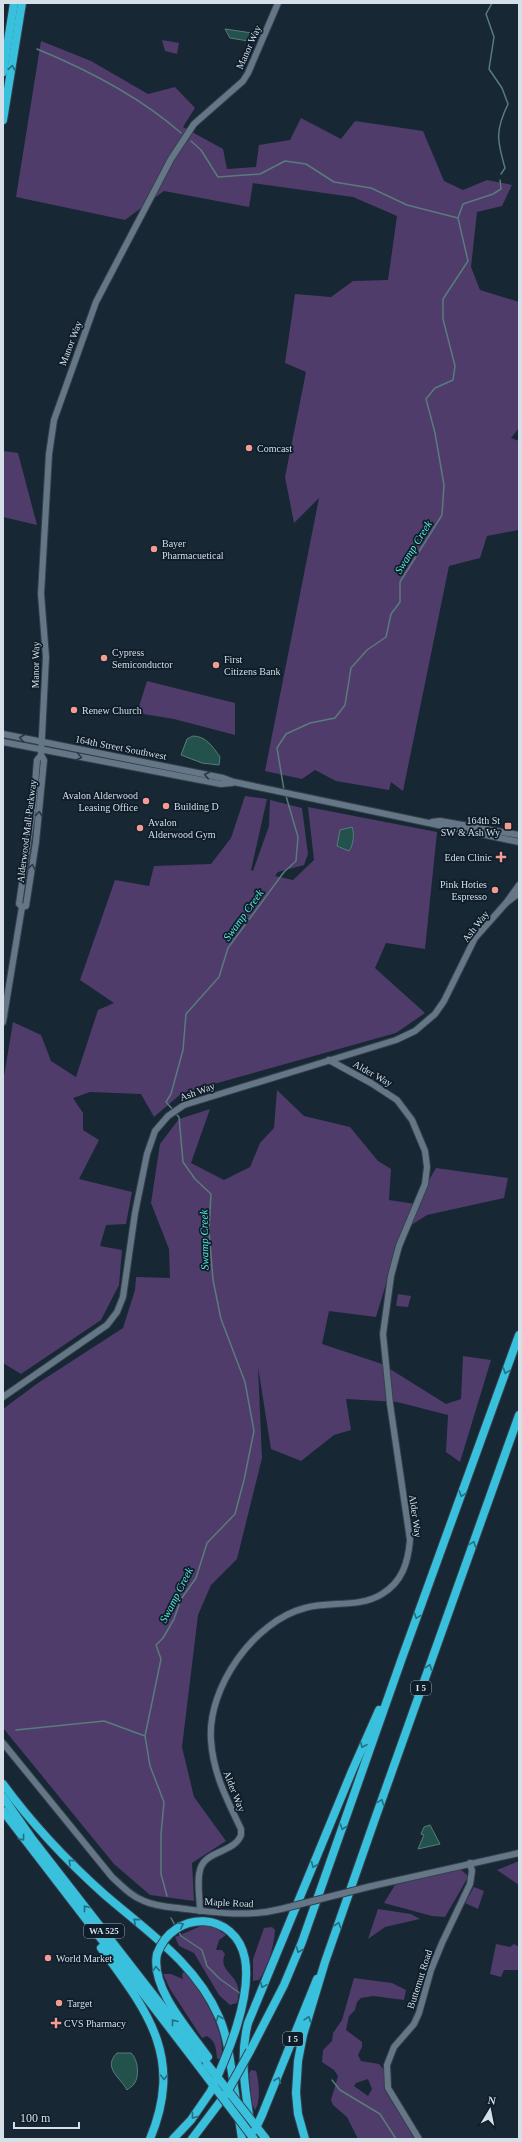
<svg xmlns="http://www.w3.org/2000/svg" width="522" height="2142" font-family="Georgia,serif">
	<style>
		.green { fill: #4f3c6b; fill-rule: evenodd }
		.water { fill: #23524d; stroke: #587c7b }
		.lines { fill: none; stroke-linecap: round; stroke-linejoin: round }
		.stream { stroke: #587c7b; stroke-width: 1.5 }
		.secondary-casing { stroke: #35414c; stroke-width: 8 }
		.highway-casing { stroke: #35414c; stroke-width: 10 }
		.secondary { stroke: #657786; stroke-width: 6 }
		.highway { stroke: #39c0dd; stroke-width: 8 }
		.secondary-bridge-casing { stroke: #35414c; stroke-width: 8; stroke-linecap: butt }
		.highway-bridge-casing { stroke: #35414c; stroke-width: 10; stroke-linecap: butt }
		.secondary-bridge { stroke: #657786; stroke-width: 6 }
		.highway-bridge { stroke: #39c0dd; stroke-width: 8 }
		.oneway { stroke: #246e83 }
		.oneway2 { stroke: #283845 }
		.poi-dot { fill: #f59c92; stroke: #0e1d29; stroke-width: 1.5 }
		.labels { text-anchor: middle; stroke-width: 3.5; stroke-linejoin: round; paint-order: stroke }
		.shield { fill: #0e1d29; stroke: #99a5ae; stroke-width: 1 }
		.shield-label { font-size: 9px; font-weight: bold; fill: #d5dfe7 }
		.street-label { font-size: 10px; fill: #d5dfe7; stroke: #0e1d29 }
		.poi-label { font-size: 10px; fill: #d5dfe7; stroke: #0e1d29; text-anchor: start }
		.water-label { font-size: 11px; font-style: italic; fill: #56ecde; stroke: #0e1d29 }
	</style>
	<rect width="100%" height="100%" fill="#172734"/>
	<g class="green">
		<polygon points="162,40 179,43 177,54 165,51"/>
		<polygon points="41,41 91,61 148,94 175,87 195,108 183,127 223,149 227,169 256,167 259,145 290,140 301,118 341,139 355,121 423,131 444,181 463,190 487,180 512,185 502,206 477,212 471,267 480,290 519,302 519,428 511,438 519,441 519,525 518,530 487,536 480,558 449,566 403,791 391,782 389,790 336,781 315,770 302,779 265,771 319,498 294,523 285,477 306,372 285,363 295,294 331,297 353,281 388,280 397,216 353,197 253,183 249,207 164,191 125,220 16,197"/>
		<polygon points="3,451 18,453 37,525 3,517"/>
		<polygon points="147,681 235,703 235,735 174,719 137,713"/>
		<polygon points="245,796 267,799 251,870 253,871 269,826 270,800 302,808 308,854 304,865 278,872 275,876 293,880 314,860 308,807 437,832 425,949 386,943 375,968 425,1013 396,1033 182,1093 154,1117 141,1094 90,1092 73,1098 83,1113 83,1130 99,1140 79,1179 132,1192 126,1224 106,1225 100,1246 122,1250 119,1285 101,1320 21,1374 3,1363 3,1082 13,1022 41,1035 51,1061 76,1077 98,1010 114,1003 80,980 115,880 149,886 154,866 211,864 231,838"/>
		<polygon points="277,1090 304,1116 350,1127 378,1161 391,1169 389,1200 415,1204 436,1168 508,1178 504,1198 427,1215 402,1231 376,1317 329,1311 322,1344 382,1364 446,1404 461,1399 463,1356 491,1360 460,1462 446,1452 448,1415 397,1402 346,1399 351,1430 334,1435 301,1461 271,1449 258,1367 262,1458 237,1559 211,1585 198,1615 182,1747 194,1797 226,1841 192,1863 194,1901 150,1895 114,1864 3,1728 3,1409 38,1383 123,1328 135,1290 136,1277 170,1278 169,1249 151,1203 160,1144 179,1119 210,1109 191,1163 224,1180 250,1167 260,1143 274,1128"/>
		<polygon points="398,1294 411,1296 408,1307 396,1306"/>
		<polygon points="519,1861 519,1885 497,1870"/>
		<polygon points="459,1868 467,1875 467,1879 445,1917 432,1916 384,1903 395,1885"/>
		<polygon points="474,1887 484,1891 478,1909 465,1903"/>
		<polygon points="378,1909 411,1914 420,1919 385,1927 368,1939"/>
		<path d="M201,1926H213L226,1935L219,1940L216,1950H222L225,1954C216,1974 246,1974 237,2003L230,2005L219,1995L194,1953L179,1946L175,1937Z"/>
		<path d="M272,1927L275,1930C274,1947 268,1966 259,1980L253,1981V1959L264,1928Z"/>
		<polygon points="496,1944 510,1947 514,1944 519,1947 519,1970 504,1970 501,1977 490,1974"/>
		<path d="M184,1972C200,1987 230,2038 220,2060L217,2058C216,2048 216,2042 207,2036L202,2038L198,2032L170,1989L163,1974H171L183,1979L182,1974Z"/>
		<path d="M354,1978L392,1983L406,1990L404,2000L373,1996L361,1998L357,2002L355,2010L349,2016L346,2030L362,2042V2047L358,2055L361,2061L379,2064L384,2070V2089L415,2139H358L347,2117L333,2105L331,2100L338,2076L334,2070L322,2062L323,2050L332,2041L333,2033L342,2020ZM368,2079L372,2089L368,2096L354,2086L356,2083Z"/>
		<path d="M251,2070L256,2071C259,2081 261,2101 255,2110L252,2104L249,2074Z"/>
	</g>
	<g class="water">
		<polygon points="225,29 252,33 248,41 230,38"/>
		<path d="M193,736C206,736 213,747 220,757L219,765L202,763L181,755L187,739Z"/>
		<path d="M352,827C355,833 353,846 349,851L337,846L340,830Z"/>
		<polygon points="430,1825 440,1844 418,1849 424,1835 421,1834 424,1827"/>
		<path d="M117,2053H131C138,2059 140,2076 134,2084C133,2086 129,2088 127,2090C121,2078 102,2068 117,2053Z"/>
	</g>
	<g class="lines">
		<g class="stream">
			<path d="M492,3L486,14L494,37L489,69L502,88L508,104C495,131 497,140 505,168L501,174"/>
			<path d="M37,49C88,70 139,96 181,133"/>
			<polyline points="191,141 201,150 218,177 260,174 285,161 306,164 334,182 371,188 407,205 458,218"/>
			<polyline points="284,790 277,748 286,734 310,723 335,718 345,705 351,668 367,650 386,637 391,614 400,602 400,582 442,515 444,485 435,433 426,399 435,388 453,380 455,366 443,319 443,299 468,261 458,218 463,204 493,194 501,189 500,180"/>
			<polyline points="174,1111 166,1102 171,1094 183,1050 186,1014 219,977 228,948 284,872 296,861 298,837 286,796"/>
			<polyline points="16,1730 104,1721 145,1736"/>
			<polyline points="167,1896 161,1874 161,1834 164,1802 150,1766 145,1736 161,1659 156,1645 163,1638 174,1619 181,1599 196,1578 207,1543 235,1514 244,1480 254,1431 245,1382 221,1319 213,1280 209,1231 211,1194 195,1179 183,1162 179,1117 176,1114"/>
			<polyline points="171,1918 176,1927"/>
			<polyline points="179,1932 181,1936 202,1950 207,1966 220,1979 241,1994"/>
			<polyline points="332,2080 340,2090 380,2114 396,2139"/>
		</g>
		<g class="secondary-casing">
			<g id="secondary">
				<polyline points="3,734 223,778 234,782 519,842"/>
				<polyline points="3,742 221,784 232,783"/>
				<polyline points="432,822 440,821 519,835"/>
				<polyline points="506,903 519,885"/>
				<polyline points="22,907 26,906 36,842 44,760 41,755 46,657 41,594 49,454 54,420 96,302 171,159 194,124 243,81 248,73 278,3"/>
				<polyline points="3,1022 22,907 19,904 33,809 37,760 41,755"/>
				<polyline points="3,1397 107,1325 117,1312 123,1297 135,1213 147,1154 155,1131 168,1116 184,1105 396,1040 415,1031 435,1014 444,1001 475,938 506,903 519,893"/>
				<path d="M3,1743L112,1877C122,1886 131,1896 144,1901C157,1907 172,1907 186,1909C218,1913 249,1917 281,1909"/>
				<polyline points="372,1886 519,1853"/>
				<path d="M200,1911C200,1898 196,1879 201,1867C207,1851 235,1852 241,1835V1829C227,1800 213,1773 211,1740C207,1688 254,1621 305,1608C329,1601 360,1608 382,1594C402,1582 408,1563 410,1540L390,1404L383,1334L391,1276L399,1246L425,1184L427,1167L425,1151L412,1120L397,1100L371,1083L329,1060"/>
				<polyline points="419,2139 388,2088 387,2065 394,2047 414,2024 419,2013 431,1970 442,1943 470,1884 472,1871 470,1863"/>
			</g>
		</g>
		<g class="highway-casing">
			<g id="highway">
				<polyline points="3,72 14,3"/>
				<polyline points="3,120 22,3"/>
				<path d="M3,1784C33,1825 67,1861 105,1895C148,1932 196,1964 219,2017C227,2035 229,2054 232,2073C235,2095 239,2117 242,2139"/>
				<polyline points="3,1797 33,1840 207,2064"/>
				<polyline points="3,1811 198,2065"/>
				<path d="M101,1948C148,2012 184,2057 150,2139"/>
				<path d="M157,1954C150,1988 189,2030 208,2057"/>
				<polyline points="250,2051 284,1985 302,1942 402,1658 519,1335"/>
				<polyline points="262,2115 317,1979"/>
				<polyline points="173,2139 191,2120 211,2091"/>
				<polyline points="192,2139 226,2094"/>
				<path d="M253,2139C247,2101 238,2061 248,2023L352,1771L379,1710"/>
				<polyline points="305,2139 298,2114 296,2093 298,2061 303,2035 325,1962 376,1816 519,1415"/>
			</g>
		</g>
		<use href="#secondary" class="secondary"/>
		<use href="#highway" class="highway"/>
		<g class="secondary-bridge-casing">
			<polyline id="secondary-bridge" points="281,1909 372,1886"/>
		</g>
		<g class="highway-bridge-casing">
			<g id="highway-bridge">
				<path d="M157,1954C174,1908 236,1911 245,1959C252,1998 227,2056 211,2091"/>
				<polyline points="207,2064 266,2139"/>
				<polyline points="198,2065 254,2139"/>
				<polyline points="226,2094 250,2051"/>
				<polyline points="255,2130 262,2115"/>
			</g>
		</g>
		<use href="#secondary-bridge" class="secondary-bridge"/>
		<use href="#highway-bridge" class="highway-bridge"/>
	</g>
	<defs><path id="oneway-chevron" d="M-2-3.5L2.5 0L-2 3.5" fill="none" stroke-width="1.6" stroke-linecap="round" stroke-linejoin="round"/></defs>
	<g class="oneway">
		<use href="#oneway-chevron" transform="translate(12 68) rotate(-81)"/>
		<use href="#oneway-chevron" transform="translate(506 1371) rotate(110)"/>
		<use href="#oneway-chevron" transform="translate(462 1494) rotate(110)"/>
		<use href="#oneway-chevron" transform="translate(473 1544) rotate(-70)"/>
		<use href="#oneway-chevron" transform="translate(417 1616) rotate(110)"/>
		<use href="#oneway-chevron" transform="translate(429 1667) rotate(-71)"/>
		<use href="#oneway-chevron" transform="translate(363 1745) rotate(114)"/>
		<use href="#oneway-chevron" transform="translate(381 1802) rotate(-70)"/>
		<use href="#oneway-chevron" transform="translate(343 1827) rotate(109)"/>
		<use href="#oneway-chevron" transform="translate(22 1838) rotate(53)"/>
		<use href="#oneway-chevron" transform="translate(71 1862) rotate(-137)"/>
		<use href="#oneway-chevron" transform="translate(314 1865) rotate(113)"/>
		<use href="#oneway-chevron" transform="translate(86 1908) rotate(-128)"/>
		<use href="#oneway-chevron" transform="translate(136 1921) rotate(-140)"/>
		<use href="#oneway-chevron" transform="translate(181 1925) rotate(-24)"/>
		<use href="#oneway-chevron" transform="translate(338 1925) rotate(-71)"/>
		<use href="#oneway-chevron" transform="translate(299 1950) rotate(113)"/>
		<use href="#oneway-chevron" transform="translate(156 1969) rotate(-94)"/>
		<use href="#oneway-chevron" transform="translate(263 1985) rotate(114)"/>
		<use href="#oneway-chevron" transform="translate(219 2018) rotate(-112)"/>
		<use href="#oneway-chevron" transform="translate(308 2019) rotate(-72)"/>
		<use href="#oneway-chevron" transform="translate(174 2022) rotate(-128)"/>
		<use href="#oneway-chevron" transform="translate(164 2077) rotate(89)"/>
		<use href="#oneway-chevron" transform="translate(278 2080) rotate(-68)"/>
		<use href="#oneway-chevron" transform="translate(194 2116) rotate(128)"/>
	</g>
	<g class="oneway2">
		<use href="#oneway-chevron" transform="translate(22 738) rotate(-170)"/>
		<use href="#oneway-chevron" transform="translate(79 757) rotate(12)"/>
		<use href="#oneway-chevron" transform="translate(207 775) rotate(-168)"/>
		<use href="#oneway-chevron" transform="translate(39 814) rotate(-84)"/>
		<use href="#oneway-chevron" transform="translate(32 867) rotate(-81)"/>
	</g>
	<g class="poi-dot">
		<circle cx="249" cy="448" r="4"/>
		<circle cx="154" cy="549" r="4"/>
		<circle cx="104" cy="658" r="4"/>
		<circle cx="216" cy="665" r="4"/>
		<circle cx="74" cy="710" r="4"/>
		<circle cx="146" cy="801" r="4"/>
		<circle cx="166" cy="806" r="4"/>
		<rect x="504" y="822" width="8" height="8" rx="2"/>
		<circle cx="140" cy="828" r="4"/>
		<path d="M499 851h4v4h4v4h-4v4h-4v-4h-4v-4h4z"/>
		<circle cx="495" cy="890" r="4"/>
		<circle cx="48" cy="1958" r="4"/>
		<circle cx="59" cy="2003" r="4"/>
		<path d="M54 2017h4v4h4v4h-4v4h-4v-4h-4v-4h4z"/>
	</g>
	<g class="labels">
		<g class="shield">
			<rect x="411" y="1681" width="20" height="14" rx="3"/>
			<rect x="84" y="1924" width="40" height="14" rx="3"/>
			<rect x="283" y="2032" width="20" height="14" rx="3"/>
		</g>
		<g class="shield-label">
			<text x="421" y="1691">I 5</text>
			<text x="104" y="1934">WA 525</text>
			<text x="293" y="2042">I 5</text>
		</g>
		<g class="street-label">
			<text transform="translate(248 47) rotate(-66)" y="4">Manor Way</text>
			<text transform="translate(70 343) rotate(-69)" y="4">Manor Way</text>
			<text transform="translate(35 665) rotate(-89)" y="4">Manor Way</text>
			<text transform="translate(121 747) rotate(11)" y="4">164th Street Southwest</text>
			<text transform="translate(26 831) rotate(-83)" y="4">Alderwood Mall Parkway</text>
			<text transform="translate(475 926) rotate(-52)" y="4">Ash Way</text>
			<text transform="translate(373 1073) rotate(29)" y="4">Alder Way</text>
			<text transform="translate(197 1091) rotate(-20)" y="4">Ash Way</text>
			<text transform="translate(416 1516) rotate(82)" y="4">Alder Way</text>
			<text transform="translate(235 1791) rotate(68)" y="4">Alder Way</text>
			<text transform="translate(229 1902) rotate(3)" y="4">Maple Road</text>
			<text transform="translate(419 1979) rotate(-72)" y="4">Butternut Road</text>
		</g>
		<g class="poi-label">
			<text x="257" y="452">Comcast</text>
			<text x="162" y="547">Bayer<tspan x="162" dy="12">Pharmacuetical</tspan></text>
			<text x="112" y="656">Cypress<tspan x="112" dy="12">Semiconductor</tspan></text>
			<text x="224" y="663">First<tspan x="224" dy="12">Citizens Bank</tspan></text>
			<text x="82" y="714">Renew Church</text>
			<text x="138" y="799" text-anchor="end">Avalon Alderwood<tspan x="138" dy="12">Leasing Office</tspan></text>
			<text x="174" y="810">Building D</text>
			<text x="500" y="824" text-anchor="end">164th St<tspan x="500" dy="12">SW &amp; Ash Wy</tspan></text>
			<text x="148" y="826">Avalon<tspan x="148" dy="12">Alderwood Gym</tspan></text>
			<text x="492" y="861" text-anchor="end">Eden Clinic</text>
			<text x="487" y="888" text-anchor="end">Pink Hoties<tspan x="487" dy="12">Espresso</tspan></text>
			<text x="56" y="1962">World Market</text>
			<text x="67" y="2007">Target</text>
			<text x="64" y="2027">CVS Pharmacy</text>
		</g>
		<g class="water-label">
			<text transform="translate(413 547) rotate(-58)" y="4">Swamp Creek</text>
			<text transform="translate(243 915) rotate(-54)" y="4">Swamp Creek</text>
			<text transform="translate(204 1240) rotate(-91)" y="4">Swamp Creek</text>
			<text transform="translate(176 1595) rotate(-63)" y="4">Swamp Creek</text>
		</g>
	</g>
	<rect width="522" height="2142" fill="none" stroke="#d5dfe7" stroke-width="8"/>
	<g transform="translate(490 2110) rotate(10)" stroke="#0e1d29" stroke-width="3" paint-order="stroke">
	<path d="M0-3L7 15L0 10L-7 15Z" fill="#d5dfe7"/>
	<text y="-6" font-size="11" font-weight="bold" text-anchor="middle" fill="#d5dfe7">N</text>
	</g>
	<path d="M14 2122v6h65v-6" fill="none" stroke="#d5dfe7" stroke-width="2"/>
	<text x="20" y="2122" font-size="12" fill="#d5dfe7" stroke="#0e1d29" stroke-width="3" paint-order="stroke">100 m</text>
</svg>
